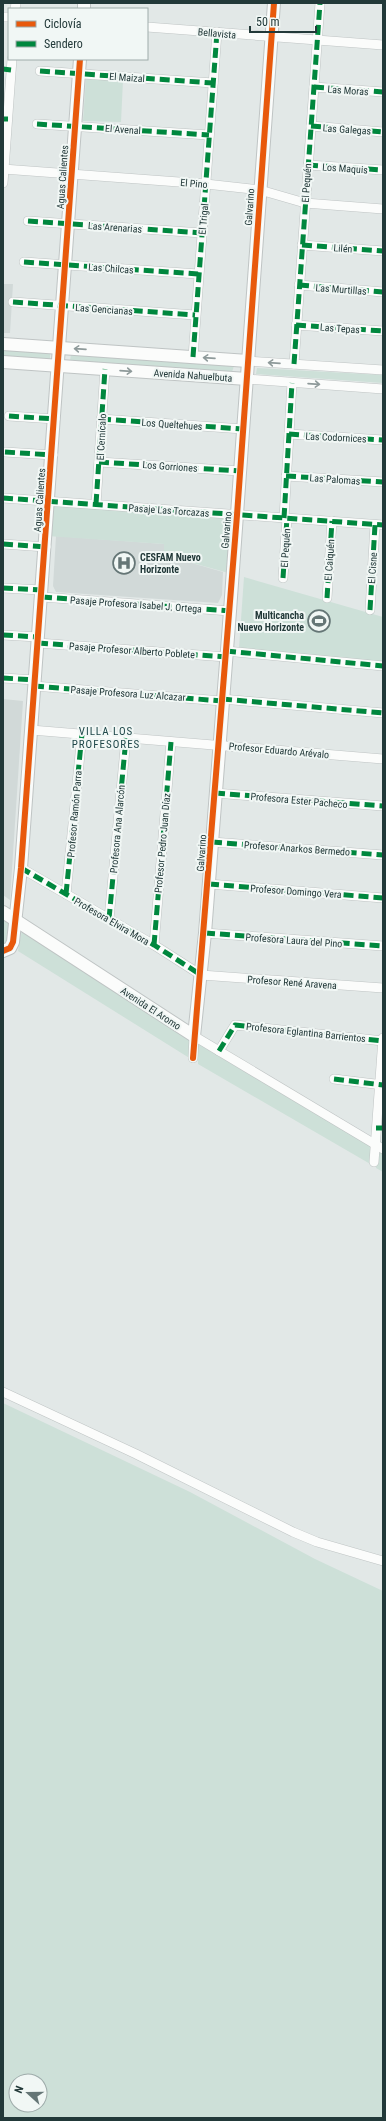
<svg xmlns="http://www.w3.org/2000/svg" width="386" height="2121" font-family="'Roboto Condensed',sans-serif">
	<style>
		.built { fill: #d1d9d8 }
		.green { fill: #cde0d8; fill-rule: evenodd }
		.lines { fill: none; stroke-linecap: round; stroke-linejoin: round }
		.minor-casing { stroke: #bfc4c4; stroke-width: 10 }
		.tertiary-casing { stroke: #bfc4c4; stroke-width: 14 }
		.minor { stroke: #fbfcfb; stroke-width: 9 }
		.tertiary { stroke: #fbfcfb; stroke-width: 12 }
		.quiet { stroke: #00873e; stroke-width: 5; stroke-dasharray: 10 5; stroke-linecap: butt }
		.cycleway-casing { stroke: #f1f7f5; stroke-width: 8 }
		.cycleway { stroke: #e8590c; stroke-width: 6 }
		.oneway { stroke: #8e9a9a }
		.labels { text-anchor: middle; stroke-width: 4; stroke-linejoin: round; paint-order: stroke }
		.street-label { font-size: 10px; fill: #223939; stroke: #f1f7f5 }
		.poi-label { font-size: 10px; font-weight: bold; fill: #223939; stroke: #f1f7f5; text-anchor: start }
		.neighbourhood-label { font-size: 11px; letter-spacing: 1px; fill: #20484a; stroke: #f1f7f5 }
	</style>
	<rect width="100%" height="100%" fill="#e2e8e7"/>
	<g class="built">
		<polygon points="3,284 13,284 10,333 3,333"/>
		<polygon points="56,536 164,544 164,555 223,572 222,595 218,603 56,592 53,586"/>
		<polygon points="3,699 23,701 10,900 3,895"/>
	</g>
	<g class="green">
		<polygon points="86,77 123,80 121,122 83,121"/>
		<polygon points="3,350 50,353 50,360 3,357"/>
		<polygon points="71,354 234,366 232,372 70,361"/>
		<polygon points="257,368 383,375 383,383 256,374"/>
		<polygon points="49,501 237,515 232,574 164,555 164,544 47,536"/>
		<polygon points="244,577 383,617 383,662 239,648"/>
		<polygon points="3,912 15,920 14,939 3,951"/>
		<polygon points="22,930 191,1038 191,1059 18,951"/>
		<polygon points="198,1044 373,1148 372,1165 198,1064"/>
		<polygon points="378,1150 383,1153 383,1172 376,1168"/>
		<path d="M3,1403L190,1492L315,1559L383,1591V2118H3ZM16,2081H40V2105H16Z"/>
	</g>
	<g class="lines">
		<g class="minor-casing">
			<g id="minor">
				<polyline points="15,9 16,3"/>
				<polyline points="3,17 9,17"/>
				<polyline points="147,27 383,45"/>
				<polyline points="40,71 213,83"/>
				<polyline points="314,87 383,92"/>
				<polyline points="37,124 209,135"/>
				<polyline points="311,126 383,132"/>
				<polyline points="308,165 383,170"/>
				<polyline points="3,169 206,184 260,190 305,203 383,209"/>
				<polyline points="3,183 12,59"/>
				<polyline points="28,221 202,233"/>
				<polyline points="302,245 383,251"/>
				<polyline points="24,262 198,274"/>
				<polyline points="299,285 383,292"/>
				<polyline points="13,302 195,315"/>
				<polyline points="296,325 383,331"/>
				<polyline points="193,357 217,32"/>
				<polyline points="248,361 383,370"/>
				<polyline points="294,364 320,3"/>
				<polyline points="247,379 383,389"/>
				<polyline points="9,416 55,419"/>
				<polyline points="101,419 243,429"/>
				<polyline points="289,434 383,440"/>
				<polyline points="5,452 53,455"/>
				<polyline points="99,462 240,471"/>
				<polyline points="286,476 383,482"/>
				<polyline points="3,498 383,525"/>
				<polyline points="96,504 105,369"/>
				<polyline points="284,518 292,383"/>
				<polyline points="3,544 46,547"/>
				<polyline points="283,578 287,518"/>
				<polyline points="3,588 42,590"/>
				<polyline points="42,597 230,611"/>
				<polyline points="327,598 332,521"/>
				<polyline points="370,610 375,525"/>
				<polyline points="3,635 38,637"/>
				<polyline points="38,643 226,657"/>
				<polyline points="226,651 383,666"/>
				<polyline points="3,678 35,680"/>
				<polyline points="34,686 222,701"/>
				<polyline points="222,699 383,713"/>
				<polyline points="31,730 383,759"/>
				<polyline points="215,793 383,806"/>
				<polyline points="212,842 383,855"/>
				<polyline points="21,868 154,945 201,975 383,988"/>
				<polyline points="209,884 383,898"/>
				<polyline points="66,894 82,734"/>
				<polyline points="109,919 126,738"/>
				<polyline points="205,933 383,946"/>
				<polyline points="154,945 171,742"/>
				<polyline points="219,1051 235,1025 383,1041"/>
				<polyline points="193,1058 194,1036 383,1149"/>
				<polyline points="334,1079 383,1085"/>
				<polyline points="374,1162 383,1038"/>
				<polyline points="3,1392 136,1454 293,1532 317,1542 383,1561"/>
			</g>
		</g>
		<g class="tertiary-casing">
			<g id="tertiary">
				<polyline points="84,9 84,3"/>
				<polyline points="3,344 248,361"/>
				<polyline points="3,362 247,379"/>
				<polyline points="3,912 194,1036 205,933 230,611 274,3"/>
				<polyline points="3,951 10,948 13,942 21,868 80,59"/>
			</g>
		</g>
		<use href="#minor" class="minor"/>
		<use href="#tertiary" class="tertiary"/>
		<g class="quiet">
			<polyline points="3,69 11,70"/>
			<polyline points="40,71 213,83"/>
			<polyline points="314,87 383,92"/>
			<polyline points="3,119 8,119"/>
			<polyline points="37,124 209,135"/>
			<polyline points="311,126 383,132"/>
			<polyline points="308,165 383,170"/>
			<polyline points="28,221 202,233"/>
			<polyline points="302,245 383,251"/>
			<polyline points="24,262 198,274"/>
			<polyline points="299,285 383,292"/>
			<polyline points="13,302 195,315"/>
			<polyline points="296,325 383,331"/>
			<polyline points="193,357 217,32"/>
			<polyline points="294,364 320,3"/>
			<polyline points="9,416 55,419"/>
			<polyline points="101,419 243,429"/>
			<polyline points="289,434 383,440"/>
			<polyline points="5,452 53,455"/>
			<polyline points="99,462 240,471"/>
			<polyline points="286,476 383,482"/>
			<polyline points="3,498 383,525"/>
			<polyline points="96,504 105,369"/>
			<polyline points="284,518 292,383"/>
			<polyline points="3,544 46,547"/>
			<polyline points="283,578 287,518"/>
			<polyline points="3,588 42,590"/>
			<polyline points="42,597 230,611"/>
			<polyline points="327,598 332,521"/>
			<polyline points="370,610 375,525"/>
			<polyline points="3,635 38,637"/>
			<polyline points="38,643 226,657"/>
			<polyline points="226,651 383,666"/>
			<polyline points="3,678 35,680"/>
			<polyline points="34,686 222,701"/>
			<polyline points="222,699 383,713"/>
			<polyline points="215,793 383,806"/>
			<polyline points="212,842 383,855"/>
			<polyline points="21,868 154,945 201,975"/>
			<polyline points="209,884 383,898"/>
			<polyline points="66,894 82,734"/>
			<polyline points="109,919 126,738"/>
			<polyline points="205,933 383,946"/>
			<polyline points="154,945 171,742"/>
			<polyline points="219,1051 235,1025 383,1041"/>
			<polyline points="334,1079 383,1085"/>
			<polyline points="376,1128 383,1128"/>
		</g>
		<g class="cycleway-casing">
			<g id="cycleway">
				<polyline points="3,951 10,948 13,942 21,868 80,59"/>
				<polyline points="193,1058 237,515 274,3"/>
			</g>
		</g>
		<use href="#cycleway" class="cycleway"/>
	</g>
	<defs><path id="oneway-shaft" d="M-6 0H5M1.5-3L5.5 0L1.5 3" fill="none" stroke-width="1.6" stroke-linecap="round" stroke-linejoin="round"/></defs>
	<g class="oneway">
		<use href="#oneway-shaft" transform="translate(80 349) rotate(-176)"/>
		<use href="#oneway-shaft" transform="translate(209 358) rotate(-176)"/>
		<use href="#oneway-shaft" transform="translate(274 363) rotate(-176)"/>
		<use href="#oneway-shaft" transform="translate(126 371) rotate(4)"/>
		<use href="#oneway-shaft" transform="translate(314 384) rotate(4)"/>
	</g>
	<defs>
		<g id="hospital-ring" transform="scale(1.15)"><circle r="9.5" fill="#f1f7f5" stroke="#657676" stroke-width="1.5"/><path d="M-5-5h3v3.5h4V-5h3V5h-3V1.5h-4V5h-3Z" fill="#657676"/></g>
		<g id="stadium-ring" transform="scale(1.15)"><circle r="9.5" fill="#f1f7f5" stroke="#657676" stroke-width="1.5"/><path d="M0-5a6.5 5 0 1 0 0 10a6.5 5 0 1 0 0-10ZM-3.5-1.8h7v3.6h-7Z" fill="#657676"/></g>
	</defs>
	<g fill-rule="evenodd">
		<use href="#hospital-ring" x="124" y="563"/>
		<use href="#stadium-ring" x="319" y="621"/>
	</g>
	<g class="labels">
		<g class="street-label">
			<text transform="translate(217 33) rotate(5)" y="4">Bellavista</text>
			<text transform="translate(127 77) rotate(4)" y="4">El Maizal</text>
			<text transform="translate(348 90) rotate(4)" y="4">Las Moras</text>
			<text transform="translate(123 129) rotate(4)" y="4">El Avenal</text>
			<text transform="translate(347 129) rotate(4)" y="4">Las Galegas</text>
			<text transform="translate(345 168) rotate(4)" y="4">Los Maquis</text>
			<text transform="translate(62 177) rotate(-86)" y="4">Aguas Calientes</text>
			<text transform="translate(194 183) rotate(5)" y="4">El Pino</text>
			<text transform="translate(306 183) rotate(-86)" y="4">El Pequén</text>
			<text transform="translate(249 207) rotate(-86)" y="4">Galvarino</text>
			<text transform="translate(203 219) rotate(-85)" y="4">El Trigal</text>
			<text transform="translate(115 227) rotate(4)" y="4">Las Arenarias</text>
			<text transform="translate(343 248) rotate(4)" y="4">Lilén</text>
			<text transform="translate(111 268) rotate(4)" y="4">Las Chilcas</text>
			<text transform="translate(341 289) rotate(4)" y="4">Las Murtillas</text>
			<text transform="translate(104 309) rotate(4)" y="4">Las Gencianas</text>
			<text transform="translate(340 328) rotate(4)" y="4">Las Tepas</text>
			<text transform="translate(193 375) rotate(4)" y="4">Avenida Nahuelbuta</text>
			<text transform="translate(172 424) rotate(4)" y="4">Los Queltehues</text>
			<text transform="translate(101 437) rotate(-87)" y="4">El Cernícalo</text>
			<text transform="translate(336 437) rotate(3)" y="4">Las Codornices</text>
			<text transform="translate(170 466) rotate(4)" y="4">Los Gorriones</text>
			<text transform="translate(335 479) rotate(4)" y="4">Las Palomas</text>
			<text transform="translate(39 500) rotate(-86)" y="4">Aguas Calientes</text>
			<text transform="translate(169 510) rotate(4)" y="4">Pasaje Las Torcazas</text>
			<text transform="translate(226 530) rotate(-85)" y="4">Galvarino</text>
			<text transform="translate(285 548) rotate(-86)" y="4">El Pequén</text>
			<text transform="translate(329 560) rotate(-86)" y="4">El Caiquén</text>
			<text transform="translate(372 568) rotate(-86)" y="4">El Cisne</text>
			<text transform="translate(136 604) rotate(4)" y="4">Pasaje Profesora Isabel J. Ortega</text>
			<text transform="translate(132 650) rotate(4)" y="4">Pasaje Profesor Alberto Poblete</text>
			<text transform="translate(128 693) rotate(4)" y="4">Pasaje Profesora Luz Alcazar</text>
			<text transform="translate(279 750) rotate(5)" y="4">Profesor Eduardo Arévalo</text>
			<text transform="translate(299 800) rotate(5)" y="4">Profesora Ester Pacheco</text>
			<text transform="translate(74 814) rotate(-85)" y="4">Profesor Ramón Parra</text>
			<text transform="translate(117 829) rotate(-85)" y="4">Profesora Ana Alarcón</text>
			<text transform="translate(162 843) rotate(-85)" y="4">Profesor Pedro Juan Díaz</text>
			<text transform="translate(297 848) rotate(4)" y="4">Profesor Anarkos Bermedo</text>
			<text transform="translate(201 853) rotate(-86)" y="4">Galvarino</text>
			<text transform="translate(296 891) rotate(4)" y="4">Profesor Domingo Vera</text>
			<text transform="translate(112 921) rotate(30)" y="4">Profesora Elvira Mora</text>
			<text transform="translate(294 940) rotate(4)" y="4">Profesora Laura del Pino</text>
			<text transform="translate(292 982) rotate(4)" y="4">Profesor René Aravena</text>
			<text transform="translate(151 1008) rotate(33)" y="4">Avenida El Aromo</text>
			<text transform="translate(306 1032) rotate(6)" y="4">Profesora Eglantina Barrientos</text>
		</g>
		<g class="poi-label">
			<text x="140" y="561">CESFAM Nuevo<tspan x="140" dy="12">Horizonte</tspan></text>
			<text x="304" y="619" text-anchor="end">Multicancha<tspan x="304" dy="12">Nuevo Horizonte</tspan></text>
		</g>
		<g class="neighbourhood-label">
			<text x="106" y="735">VILLA LOS<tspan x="106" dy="13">PROFESORES</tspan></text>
		</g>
	</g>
	<rect width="386" height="2121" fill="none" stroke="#223939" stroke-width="8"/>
	<rect x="8" y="8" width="140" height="52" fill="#f1f7f5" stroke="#9eabaa"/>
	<rect x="16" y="21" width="20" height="6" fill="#e8590c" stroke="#9eabaa"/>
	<text x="44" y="28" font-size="12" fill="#223939">Ciclovía</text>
	<rect x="16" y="41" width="20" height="6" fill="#00873e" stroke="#9eabaa"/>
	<text x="44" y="48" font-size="12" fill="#223939">Sendero</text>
	<g transform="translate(28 2093) rotate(291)"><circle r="19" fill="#f1f7f5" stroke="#9eabaa"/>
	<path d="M0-3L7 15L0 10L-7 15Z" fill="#657676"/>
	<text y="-6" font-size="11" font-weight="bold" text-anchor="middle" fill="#223939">N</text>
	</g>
	<path d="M250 26v6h66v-6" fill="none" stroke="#223939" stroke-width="2"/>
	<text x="256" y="26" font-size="12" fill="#223939" stroke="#f1f7f5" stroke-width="3" paint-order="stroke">50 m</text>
</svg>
